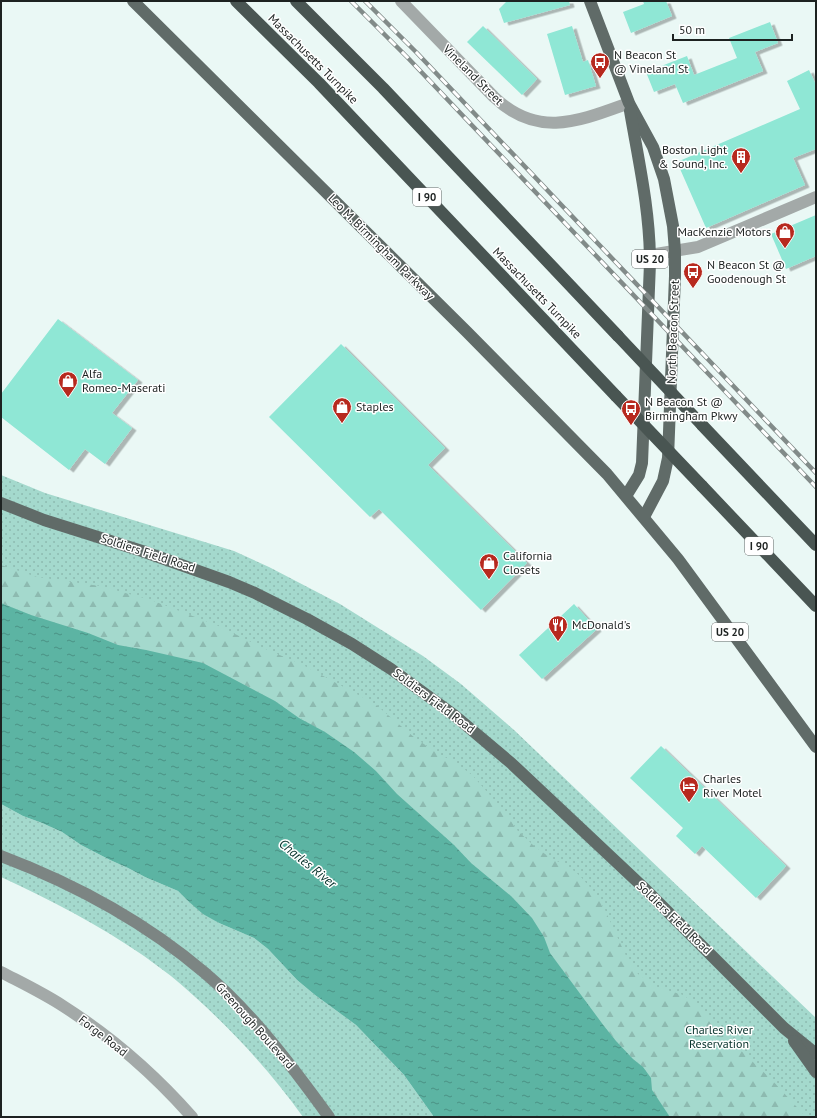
<svg xmlns="http://www.w3.org/2000/svg" width="817" height="1118" font-family="'PT Sans',sans-serif">
	<style>
		.green { fill: url(#green-dots) }
		.forest { fill: url(#forest-firs) }
		.water { fill: url(#water-ripples) }
		.building { fill: #8fe7d5; filter: url(#shadow) }
		.lines { fill: none; stroke-linecap: round; stroke-linejoin: round }
		.street { stroke: #a3a9a8; stroke-width: 12 }
		.secondary { stroke: #7c8583; stroke-width: 12 }
		.primary { stroke: #606b68; stroke-width: 12 }
		.highway { stroke: #495552; stroke-width: 12 }
		.rail-casing { stroke: #828b89; stroke-width: 4.5 }
		.rail { stroke: #fff; stroke-width: 3; stroke-dasharray: 9; stroke-linecap: butt }
		.highway-bridge { stroke: #495552; stroke-width: 12 }
		.labels { text-anchor: middle; stroke-width: 3; stroke-linejoin: round; paint-order: stroke }
		.shield { fill: #fff; stroke: #616464; stroke-width: 1 }
		.shield-label { font-size: 11px; font-weight: bold; fill: #1d2221 }
		.poi-label { font-size: 12px; fill: #1d2221; stroke: #fff; text-anchor: start }
		.street-label { font-size: 12px; fill: #1d2221; stroke: #fff }
		.park-label { font-size: 12px; fill: #05312a; stroke: #fff }
		.water-label { font-size: 13px; font-style: italic; fill: #06322b; stroke: #fff }
	</style>
	<defs>
		<pattern id="green-dots" width="8" height="8" patternUnits="userSpaceOnUse"><rect width="8" height="8" fill="#a4d9cd"/><path d="M2 2h.1M6 6h.1" fill="none" stroke="#8dbab0" stroke-width="1.8" stroke-linecap="round"/></pattern>
		<pattern id="forest-firs" width="22" height="20" patternUnits="userSpaceOnUse"><rect width="22" height="20" fill="#a4d9cd"/><path d="M5 1l3.5 6h-7zM16 11l3.5 6h-7z" fill="#8dbab0"/></pattern>
		<pattern id="water-ripples" width="26" height="14" patternUnits="userSpaceOnUse"><rect width="26" height="14" fill="#5cb4a3"/><path d="M2 4q2-2 4 0t4 0M15 11q2-2 4 0t4 0" fill="none" stroke="#4b9284"/></pattern>
		<filter id="shadow"><feDropShadow dx="4.5" dy="2.5" stdDeviation="0" flood-color="#0004"/></filter>
	</defs>
	<rect width="100%" height="100%" fill="#eaf8f5"/>
	<g class="green">
		<polygon points="1,475 45,493 234,551 269,567 340,604 423,656 461,684 514,730 816,1018 816,1117 670,1117 651,1090 376,771 1,603"/>
		<path d="M1,804L23,816L42,823L62,832L81,845L110,860L128,868L145,877L178,891L188,901L219,923L254,938L268,949L297,980L315,995L356,1025L404,1075L434,1117H303C266,1065 220,1017 171,976C162,969 153,963 144,956C99,925 51,900 1,877Z"/>
	</g>
	<polygon class="forest" points="1,565 37,577 100,586 151,600 221,627 263,648 301,664 375,704 415,738 437,753 456,763 472,775 505,812 517,830 534,846 552,859 568,866 580,876 596,894 605,910 626,956 638,974 657,987 683,995 697,1005 734,1044 771,1079 806,1117 670,1117 651,1090 651,1078 643,1067 633,1059 616,1041 604,1026 550,953 544,937 532,918 511,896 471,863 454,845 397,794 376,771 354,753 275,701 222,673 146,650 118,645 88,633 31,615 1,603"/>
	<polygon class="water" points="1,603 31,615 88,633 118,645 146,650 203,663 275,701 299,718 325,732 354,752 376,771 397,794 454,845 471,863 511,896 532,918 544,937 550,953 604,1026 616,1041 633,1059 643,1067 651,1078 652,1090 670,1117 434,1117 404,1075 356,1025 315,995 297,980 268,949 254,938 219,923 203,914 188,901 178,891 145,877 128,868 110,860 81,845 62,832 42,823 23,816 1,804"/>
	<g class="building">
		<polygon points="507,1 569,1 570,5 504,23 499,9"/>
		<polygon points="643,1 666,1 672,16 631,33 623,12 644,4"/>
		<polygon points="770,22 778,43 755,52 763,71 683,103 675,84 654,92 646,72 687,56 694,75 737,58 729,38"/>
		<polygon points="483,26 537,79 522,95 467,42"/>
		<polygon points="572,26 583,62 588,60 596,86 565,95 547,34"/>
		<polygon points="809,70 816,85 816,149 793,158 805,185 706,228 677,162 800,109 787,81"/>
		<polygon points="816,215 816,256 786,269 771,234"/>
		<polygon points="58,319 138,380 112,413 132,428 105,464 85,449 69,470 1,417 1,394"/>
		<polygon points="341,344 445,448 428,465 527,563 481,610 379,509 370,517 269,417"/>
		<polygon points="574,604 597,629 542,679 519,655"/>
		<polygon points="661,746 786,866 756,898 702,846 695,854 676,836 683,828 630,778"/>
	</g>
	<g class="lines">
		<g class="street">
			<path d="M401,1L494,97C538,139 579,121 629,103"/>
			<polyline points="650,255 698,247 816,197"/>
			<path d="M1,972C22,983 43,993 63,1006C110,1036 155,1075 192,1117"/>
		</g>
		<path class="secondary" d="M1,856C75,884 144,921 205,973C253,1014 292,1066 329,1117"/>
		<g class="primary">
			<polyline points="133,1 467,332 607,474 678,559 816,747"/>
			<polyline points="590,1 629,103 653,147 664,179 673,226 675,251 675,276 668,458 663,481 644,517"/>
			<path d="M626,496L639,475L642,463L650,263C650,211 639,163 630,111"/>
			<polyline points="1,503 44,520 142,551 229,582 255,593 307,619 352,644 391,669 454,715 511,763 643,887 784,1028 816,1054"/>
			<polyline points="794,1041 816,1072"/>
		</g>
		<g class="highway">
			<polyline points="236,1 319,83 616,396"/>
			<polyline points="296,1 383,88 618,336"/>
			<polyline points="702,425 816,545"/>
			<polyline points="702,486 816,606"/>
		</g>
		<g class="rail-casing">
			<g id="rail">
				<polyline points="351,1 408,58 816,487"/>
				<polyline points="365,1 417,53 816,473"/>
			</g>
		</g>
		<use href="#rail" class="rail"/>
		<g class="highway-bridge">
			<polyline points="618,336 702,425"/>
			<polyline points="616,396 702,486"/>
		</g>
	</g>
	<defs>
		<g id="bus-pin" transform="scale(1)"><path d="M0 17L-7.5 6A9.5 9.5 0 1 1 7.5 6Z" fill="#b7291e" stroke="#fff"/><path d="M-5-6H5V4H4V6H2V4H-2V6H-4V4H-5ZM-3.5-4V0h7V-4ZM-3.5 1.2v1.5H-2V1.2ZM2 1.2v1.5H3.5V1.2Z" fill="#fff"/></g>
		<g id="building-pin" transform="scale(1)"><path d="M0 17L-7.5 6A9.5 9.5 0 1 1 7.5 6Z" fill="#b7291e" stroke="#fff"/><path d="M-4-6H4V6H1V3H-1V6H-4ZM-2.5-4.3h1.7v1.8h-1.7ZM.8-4.3h1.7v1.8H.8ZM-2.5-1h1.7V.8h-1.7ZM.8-1h1.7V.8H.8Z" fill="#fff"/></g>
		<g id="shop-pin" transform="scale(1)"><path d="M0 17L-7.5 6A9.5 9.5 0 1 1 7.5 6Z" fill="#b7291e" stroke="#fff"/><path d="M-5-2.5h2.3a2.7 3.5 0 0 1 5.4 0H5L5.5 6h-11ZM-1.5-2.5h3a1.5 2.3 0 0 0-3 0Z" fill="#fff"/></g>
		<g id="restaurant-pin" transform="scale(1)"><path d="M0 17L-7.5 6A9.5 9.5 0 1 1 7.5 6Z" fill="#b7291e" stroke="#fff"/><path d="M-5-6h1v4h1v-4h1v4h1v-4h1v5L-1.5 .5V6h-2V.5L-5-1ZM5-6V6H3V1.5H1.5Q1.5-4 5-6Z" fill="#fff"/></g>
		<g id="hotel-pin" transform="scale(1)"><path d="M0 17L-7.5 6A9.5 9.5 0 1 1 7.5 6Z" fill="#b7291e" stroke="#fff"/><path d="M-6-4.5h1.5V1H6V5H4.5V3h-9V5H-6ZM-4 0a1.8 1.8 0 1 1 3.6 0ZM.5 0V-2.5h3Q6-2.5 6 0Z" fill="#fff"/></g>
	</defs>
	<g fill-rule="evenodd">
		<use href="#bus-pin" x="600" y="62"/>
		<use href="#building-pin" x="741" y="157"/>
		<use href="#shop-pin" x="785" y="232"/>
		<use href="#bus-pin" x="693" y="272"/>
		<use href="#shop-pin" x="68" y="381"/>
		<use href="#shop-pin" x="342" y="407"/>
		<use href="#bus-pin" x="631" y="409"/>
		<use href="#shop-pin" x="489" y="563"/>
		<use href="#restaurant-pin" x="558" y="625"/>
		<use href="#hotel-pin" x="689" y="786"/>
	</g>
	<g class="labels">
		<g class="shield">
			<rect x="413" y="188" width="28" height="18" rx="3"/>
			<rect x="632" y="250" width="36" height="18" rx="3"/>
			<rect x="745" y="537" width="28" height="18" rx="3"/>
			<rect x="712" y="623" width="36" height="18" rx="3"/>
		</g>
		<g class="shield-label">
			<text x="427" y="201">I 90</text>
			<text x="650" y="263">US 20</text>
			<text x="759" y="550">I 90</text>
			<text x="730" y="636">US 20</text>
		</g>
		<g class="poi-label">
			<text x="614" y="59">N Beacon St<tspan x="614" dy="14">@ Vineland St</tspan></text>
			<text x="727" y="154" text-anchor="end">Boston Light<tspan x="727" dy="14">&amp; Sound, Inc.</tspan></text>
			<text x="771" y="236" text-anchor="end">MacKenzie Motors</text>
			<text x="707" y="269">N Beacon St @<tspan x="707" dy="14">Goodenough St</tspan></text>
			<text x="82" y="378">Alfa<tspan x="82" dy="14">Romeo-Maserati</tspan></text>
			<text x="645" y="406">N Beacon St @<tspan x="645" dy="14">Birmingham Pkwy</tspan></text>
			<text x="356" y="411">Staples</text>
			<text x="503" y="560">California<tspan x="503" dy="14">Closets</tspan></text>
			<text x="572" y="629">McDonald's</text>
			<text x="703" y="783">Charles<tspan x="703" dy="14">River Motel</tspan></text>
		</g>
		<g class="street-label">
			<text transform="translate(313 59) rotate(45)" y="4">Massachusetts Turnpike</text>
			<text transform="translate(473 75) rotate(45)" y="4">Vineland Street</text>
			<text transform="translate(381 247) rotate(45)" y="4">Leo M. Birmingham Parkway</text>
			<text transform="translate(537 293) rotate(46)" y="4">Massachusetts Turnpike</text>
			<text transform="translate(673 332) rotate(-88)" y="4">North Beacon Street</text>
			<text transform="translate(148 553) rotate(18)" y="4">Soldiers Field Road</text>
			<text transform="translate(434 701) rotate(37)" y="4">Soldiers Field Road</text>
			<text transform="translate(674 918) rotate(44)" y="4">Soldiers Field Road</text>
			<text transform="translate(255 1026) rotate(48)" y="4">Greenough Boulevard</text>
			<text transform="translate(103 1036) rotate(38)" y="4">Forge Road</text>
		</g>
		<g class="park-label">
			<text x="719" y="1034">Charles River<tspan x="719" dy="14">Reservation</tspan></text>
		</g>
		<g class="water-label">
			<text transform="translate(308 863) rotate(39)" y="5">Charles River</text>
		</g>
	</g>
	<rect width="817" height="1118" fill="none" stroke="#1d2221" stroke-width="4"/>
	<path d="M673 34v6h119v-6" fill="none" stroke="#1d2221" stroke-width="2"/>
	<text x="679" y="34" font-size="12" fill="#1d2221" stroke="#ffffff" stroke-width="3" paint-order="stroke">50 m</text>
</svg>
